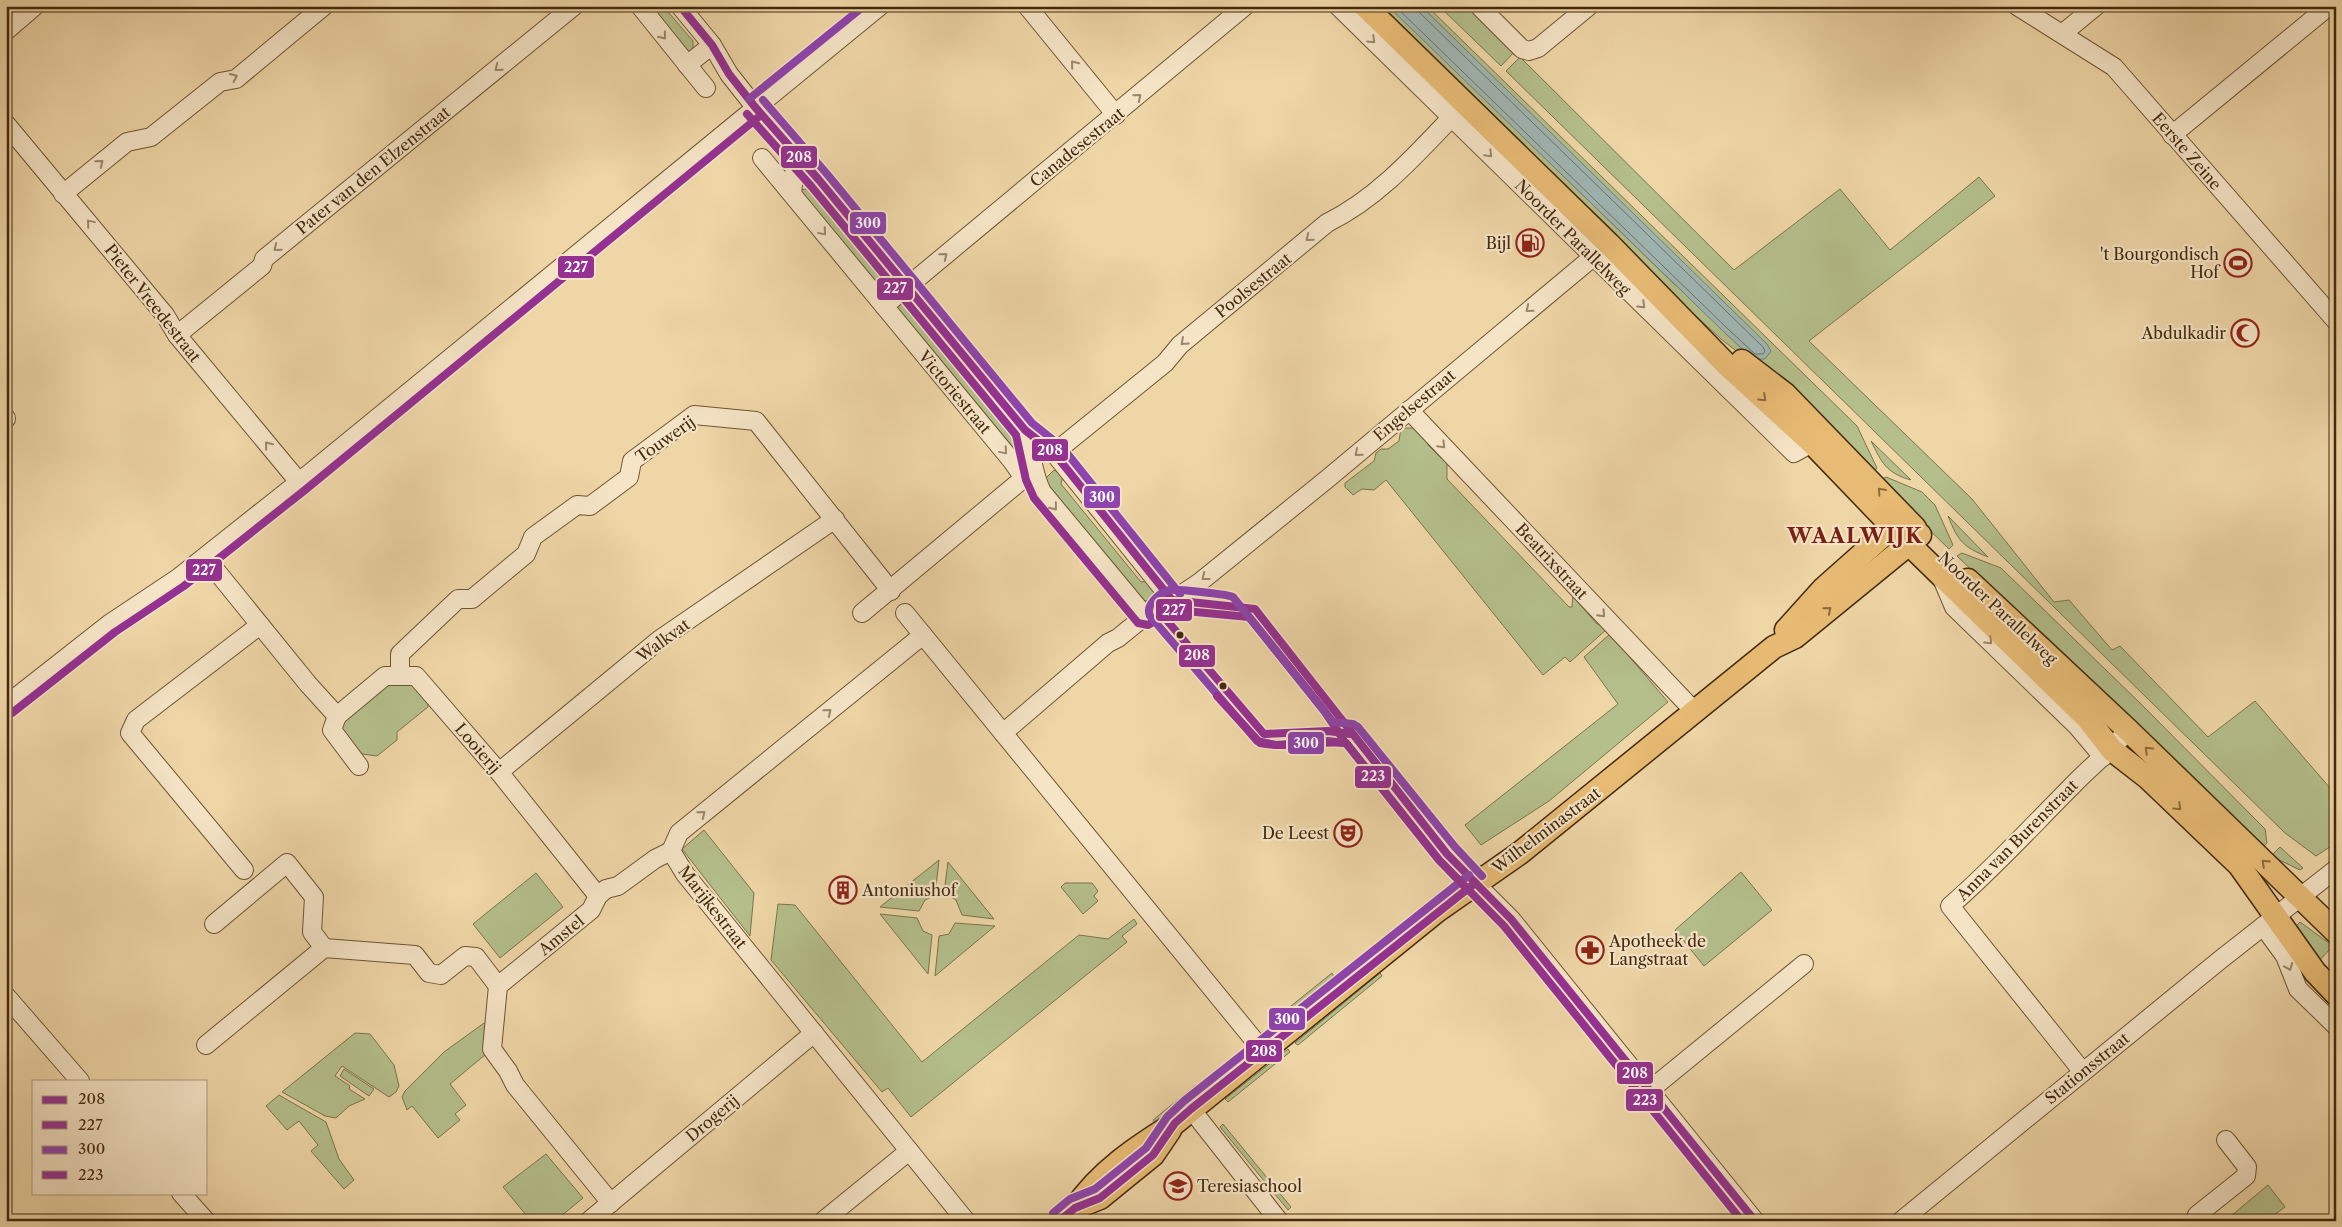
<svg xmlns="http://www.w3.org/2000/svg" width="2342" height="1227" font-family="'Libre Caslon Text',serif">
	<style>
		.green { fill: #b4bf8b; stroke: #7c744c }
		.water { fill: #9fb6b4; stroke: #7a7e72 }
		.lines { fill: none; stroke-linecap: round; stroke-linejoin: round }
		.shore { stroke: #717061; stroke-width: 1 }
		.minor-casing { stroke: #6e5434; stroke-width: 20 }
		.major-casing { stroke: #43290e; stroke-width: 25 }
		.minor { stroke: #f5e4c6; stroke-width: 18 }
		.major { stroke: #e8bb74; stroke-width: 22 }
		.bus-1-casing { stroke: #f5e4c6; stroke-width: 11 }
		.bus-2-casing { stroke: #f5e4c6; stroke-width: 11 }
		.bus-3-casing { stroke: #f5e4c6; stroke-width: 11 }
		.bus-4-casing { stroke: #f5e4c6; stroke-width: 11 }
		.bus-1 { stroke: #953192; stroke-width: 8 }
		.bus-2 { stroke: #953192; stroke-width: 8 }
		.bus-3 { stroke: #8e44ad; stroke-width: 8 }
		.bus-4 { stroke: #953192; stroke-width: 8 }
		.oneway { stroke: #9c866a }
		.oneway2 { stroke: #8d6b3c }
		.bus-dot { fill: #43290e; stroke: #f5e4c6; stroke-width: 2 }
		.labels { text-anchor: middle; stroke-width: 4.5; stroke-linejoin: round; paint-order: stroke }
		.street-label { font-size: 16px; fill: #43290e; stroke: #f5e4c6 }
		.poi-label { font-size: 16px; fill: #43290e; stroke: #f5e4c6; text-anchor: end }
		.district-label { font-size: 21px; font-weight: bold; letter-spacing: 1px; fill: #7a1f14; stroke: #f5e4c6 }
		.line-badge { stroke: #f5e4c6; stroke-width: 2 }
		.badge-label { font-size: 14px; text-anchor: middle; font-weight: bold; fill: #fff }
	</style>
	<rect width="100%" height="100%" fill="#efd6a7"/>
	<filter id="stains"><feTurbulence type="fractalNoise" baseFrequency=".004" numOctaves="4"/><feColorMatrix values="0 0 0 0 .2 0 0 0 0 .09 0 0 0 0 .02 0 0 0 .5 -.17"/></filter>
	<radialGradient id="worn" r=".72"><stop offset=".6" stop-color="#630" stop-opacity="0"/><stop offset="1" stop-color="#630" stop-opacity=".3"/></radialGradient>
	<g class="green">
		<polygon points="646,6 663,6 693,41 693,49 688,52"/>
		<polygon points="1378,6 1388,6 1418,34 1676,286 1601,184 1421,6 1427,6 1857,426 1877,468 1872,474 1788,392 1721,339 1695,315"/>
		<polygon points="1439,6 1467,6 1515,51 1501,66"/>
		<polygon points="1520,57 1734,270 1840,189 1890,250 1979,177 1995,196 1809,341 1972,499 2054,602 2069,600 2112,650 2120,646 2208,737 2255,701 2336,795 2336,843 2316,856 2285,833 1506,71"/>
		<polygon points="810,188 815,189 889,280 890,286 887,290 882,292 799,194 801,190"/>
		<polygon points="902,300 908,303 1022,441 1027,461 1022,463 895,311 897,303"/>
		<polygon points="1401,428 1419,428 1428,437 1428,445 1441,458 1445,458 1447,461 1447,479 1569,607 1572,607 1573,595 1575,595 1576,600 1597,624 1604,624 1608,628 1570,662 1565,657 1543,675 1386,480 1374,490 1362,489 1353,495 1345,487 1345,483 1374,461 1376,453 1381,449 1388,449 1399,441"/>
		<path d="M1871,441L1911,480C1886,473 1882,463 1871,441Z"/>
		<polygon points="1054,470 1063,475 1061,484 1141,582 1150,581 1155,589 1151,600 1142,601 1049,490 1046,478"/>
		<polygon points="1886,477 1922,492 1935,505 1953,545 1949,549 1879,481"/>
		<path d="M1948,516L1988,557C1963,547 1958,541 1948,516Z"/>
		<polygon points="1962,553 2001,568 2142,705 2265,829 2267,843 2263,847 1957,556"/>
		<polygon points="1610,634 1668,702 1549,801 1481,845 1465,825 1618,704 1584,657"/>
		<polygon points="390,682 414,684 428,702 428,707 397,732 397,740 377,756 362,754 340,727 341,722"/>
		<polygon points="704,830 754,893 750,936 682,849"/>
		<polygon points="2280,847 2303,868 2300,870 2271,856"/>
		<polygon points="939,860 935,895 925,900 919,911 880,907"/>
		<polygon points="948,862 994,919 962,915 956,900 944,893"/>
		<polygon points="1741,872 1772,910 1704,966 1675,930"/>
		<polygon points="536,873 563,907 500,958 473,924"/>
		<polygon points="1065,883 1092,883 1098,891 1094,896 1098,901 1083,914 1061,887"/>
		<polygon points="778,904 795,905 922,1062 1079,935 1108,939 1134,919 1137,924 1122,936 1127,942 911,1117 888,1088 882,1092 771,960"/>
		<polygon points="880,914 917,918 923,931 932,935 928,974"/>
		<polygon points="2300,922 2333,946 2316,964 2294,928"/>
		<polygon points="955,923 995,926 935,976 939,936 949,934"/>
		<polygon points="1332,973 1334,977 1289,1013 1286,1010"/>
		<polygon points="1380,973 1382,976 1298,1045 1295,1043"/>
		<polygon points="484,1023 486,1024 483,1049 486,1054 450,1084 466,1105 455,1114 460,1120 438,1138 412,1106 407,1110 402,1097 405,1091 444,1052"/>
		<polygon points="355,1033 370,1034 394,1065 399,1086 396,1092 389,1097 342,1066 335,1076 350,1086 349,1089 365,1099 349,1106 336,1118 325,1116 282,1092"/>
		<polygon points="1288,1049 1290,1052 1228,1102 1225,1099"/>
		<polygon points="344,1069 374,1089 369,1096 340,1076"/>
		<polygon points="1196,1085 1199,1088 1155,1123 1153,1120"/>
		<polygon points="279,1095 326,1122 339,1159 354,1180 344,1189 311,1151 318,1145 299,1121 287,1130 266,1106"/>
		<polygon points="1223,1124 1291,1207 1288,1210 1220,1127"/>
		<polygon points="546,1154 583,1198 555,1221 531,1221 503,1187"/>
		<polygon points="2268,1185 2285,1207 2266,1221 2225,1221"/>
	</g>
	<polygon class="water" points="1388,6 1421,6 1767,344 1771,351 1765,359 1753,359 1726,334"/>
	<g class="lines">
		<polyline class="shore" points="1395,6 1729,330 1755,354 1763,354 1765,351 1763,347 1419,12 1417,6"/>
		<g class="minor-casing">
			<g id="minor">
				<polyline points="640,6 706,88"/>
				<polyline points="680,6 712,45 729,74 755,107 819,180 1025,430 1054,453 1172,600"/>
				<polyline points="1027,6 1116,115"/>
				<polyline points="1338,6 1794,453 1812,443"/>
				<polyline points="1479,6 1522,49 1529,51 1538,48 1589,6"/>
				<polyline points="2017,6 2114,67 2336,321"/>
				<polyline points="6,31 35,6"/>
				<polyline points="2062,34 2096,6"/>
				<polyline points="687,65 712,45"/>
				<polyline points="6,124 165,315 177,335 299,482"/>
				<polyline points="2172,135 2329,6"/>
				<polyline points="762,158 1012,461 1024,478"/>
				<polyline points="63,194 127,142 151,137 220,82 236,79 324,6"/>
				<polyline points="792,194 796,155"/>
				<polyline points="884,306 1245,6"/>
				<polyline points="177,335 262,266 264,259 574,6"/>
				<polyline points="1409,410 1695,712"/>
				<polyline points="6,418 6,419"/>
				<path d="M1025,431C1032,451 1032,473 1042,492L1145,616"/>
				<path d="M1054,453L1165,363L1180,345L1327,223C1376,199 1414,157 1451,118"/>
				<polyline points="205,557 308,684 337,716 385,676 416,676 499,772 598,896"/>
				<polyline points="1943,581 1954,607 2077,726 2103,757"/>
				<polyline points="862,613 1024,478 1034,478"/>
				<polyline points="905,613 1263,1051"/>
				<polyline points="400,674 400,654 458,599 472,599 526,554 533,537 577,505 590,506 629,477 632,461 694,415 756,421 891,591"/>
				<polyline points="6,705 109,624 178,578 299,482 880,6"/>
				<polyline points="337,716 332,730 359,766"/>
				<polyline points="1003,733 1108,643 1118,638 1145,616 1158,610 1200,582 1326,480 1593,257"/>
				<polyline points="499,772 659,640 835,519"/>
				<polyline points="671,851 685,874 966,1221"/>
				<polyline points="671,851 679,833 923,635"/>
				<polyline points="244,870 130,733 136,720 260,625"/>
				<polyline points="1475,883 1511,919 1755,1221"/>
				<polyline points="214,924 287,863 314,897 312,932 324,948"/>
				<polyline points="2263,926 2285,956 2298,989 2336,1026"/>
				<polyline points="6,996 80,1081"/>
				<polyline points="206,1045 324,948 415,955 429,973 441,975 465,956 476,957 498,986"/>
				<path d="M2083,1072L1950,906C1993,869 2031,827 2071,787C2090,767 2111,751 2128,730"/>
				<polyline points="1650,1090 1804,964"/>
				<polyline points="1191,1109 1279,1221"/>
				<polyline points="181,1193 206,1221"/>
				<polyline points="611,1203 515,1085 508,1071 492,1049 498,986 591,910 598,896 606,889 618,886 655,859 671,851"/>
				<polyline points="589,1221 814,1033"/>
				<polyline points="823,1221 909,1151"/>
				<polyline points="1901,1221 2220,960 2336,869"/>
				<polyline points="2195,1221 2197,1215 2246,1176 2247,1167 2226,1140"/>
			</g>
		</g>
		<g class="major-casing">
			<g id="major">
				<polyline points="1365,6 1609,244 1728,366 1812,443 1910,545 2088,719 2112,750 2148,778 2239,865 2315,972 2336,994"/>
				<polyline points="1742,361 1785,394 1915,528"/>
				<polyline points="1968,580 2128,730 2336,932"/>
				<polyline points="1786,630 1824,588 1904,517"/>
				<path d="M1075,1208C1100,1171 1138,1146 1175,1123L1437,911L1520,853L1774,647L1795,637L1920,535"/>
				<polyline points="1059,1221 1075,1208 1100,1198 1127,1176 1153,1155 1170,1130"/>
			</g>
		</g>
		<use href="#minor" class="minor"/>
		<use href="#major" class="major"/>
		<g class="bus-1-casing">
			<g id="bus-1">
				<polyline points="680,6 712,45 729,74 755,107 819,180 1025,430 1054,453 1172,600"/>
				<polyline points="1351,734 1328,731 1264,734 1158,610 1172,600 1255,609 1447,854 1511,919 1755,1221"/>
				<polyline points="1059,1221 1075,1208 1100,1198 1153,1155 1175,1123 1191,1109 1475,883"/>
			</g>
		</g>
		<g class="bus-2-casing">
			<g id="bus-2">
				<polyline points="747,114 811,186 1016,435 1026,480 1034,498 1138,623 1148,625 1174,610 1249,617 1323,709 1343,739"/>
				<polyline points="12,713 115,632 184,586 305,490 761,115"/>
			</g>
		</g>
		<g class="bus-3-casing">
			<g id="bus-3">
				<polyline points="749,99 864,6"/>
				<polyline points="763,100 827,174 1032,423 1062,447 1180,594"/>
				<path d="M1468,890L1439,860L1346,743L1328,741L1276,745L1257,741L1150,616C1145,605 1159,593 1169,590C1176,589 1227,594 1233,597L1333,722L1353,724L1358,727L1455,847L1482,876"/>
				<polyline points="1053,1213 1070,1199 1095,1189 1146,1148 1167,1117 1184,1101 1469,875"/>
			</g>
		</g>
		<g class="bus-4-casing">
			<path id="bus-4" d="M1217,696L1260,743C1288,749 1317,740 1346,743L1439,860L1504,926L1742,1221"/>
		</g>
		<use href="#bus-1" class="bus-1"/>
		<use href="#bus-2" class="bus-2"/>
		<use href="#bus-3" class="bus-3"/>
		<use href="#bus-4" class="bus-4"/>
	</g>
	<defs><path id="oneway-chevron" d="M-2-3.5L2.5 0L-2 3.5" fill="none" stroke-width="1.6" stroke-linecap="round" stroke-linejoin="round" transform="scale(1.25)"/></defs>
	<g class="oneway">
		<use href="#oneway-chevron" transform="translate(663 36) rotate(51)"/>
		<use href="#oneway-chevron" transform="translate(1372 40) rotate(44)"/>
		<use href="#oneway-chevron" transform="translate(1074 64) rotate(-129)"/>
		<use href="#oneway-chevron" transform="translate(498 68) rotate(141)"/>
		<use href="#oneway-chevron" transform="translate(234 77) rotate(-25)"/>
		<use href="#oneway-chevron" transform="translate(1138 97) rotate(-40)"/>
		<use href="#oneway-chevron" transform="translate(1489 154) rotate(45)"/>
		<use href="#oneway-chevron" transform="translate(100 163) rotate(-39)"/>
		<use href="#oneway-chevron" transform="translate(90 223) rotate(-130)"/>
		<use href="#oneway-chevron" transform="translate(823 232) rotate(50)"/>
		<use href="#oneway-chevron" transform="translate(1309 238) rotate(141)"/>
		<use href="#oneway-chevron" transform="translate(277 248) rotate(141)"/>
		<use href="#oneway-chevron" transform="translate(944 256) rotate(-39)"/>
		<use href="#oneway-chevron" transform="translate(1642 305) rotate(44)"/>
		<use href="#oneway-chevron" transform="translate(1529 309) rotate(141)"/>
		<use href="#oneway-chevron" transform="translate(1184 342) rotate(138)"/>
		<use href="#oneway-chevron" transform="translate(268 445) rotate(-129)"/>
		<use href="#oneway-chevron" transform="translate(1442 445) rotate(46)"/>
		<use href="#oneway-chevron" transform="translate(1004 451) rotate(50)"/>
		<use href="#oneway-chevron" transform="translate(1358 453) rotate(140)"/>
		<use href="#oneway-chevron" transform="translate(1054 507) rotate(51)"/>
		<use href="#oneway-chevron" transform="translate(1205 577) rotate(142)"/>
		<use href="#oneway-chevron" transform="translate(1602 614) rotate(47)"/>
		<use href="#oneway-chevron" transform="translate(1989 641) rotate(44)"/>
		<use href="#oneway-chevron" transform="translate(828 712) rotate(-39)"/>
		<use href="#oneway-chevron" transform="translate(702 814) rotate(-39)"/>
		<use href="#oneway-chevron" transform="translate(2289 967) rotate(68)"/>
	</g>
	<g class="oneway2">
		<use href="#oneway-chevron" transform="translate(1763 398) rotate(43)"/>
		<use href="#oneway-chevron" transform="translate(1881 491) rotate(-132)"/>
		<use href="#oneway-chevron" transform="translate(1828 610) rotate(-39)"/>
		<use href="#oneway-chevron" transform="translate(2148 750) rotate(-136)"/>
		<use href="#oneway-chevron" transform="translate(2178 807) rotate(44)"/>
		<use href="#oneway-chevron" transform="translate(2265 863) rotate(-136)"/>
	</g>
	<defs>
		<g id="fuel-ring" transform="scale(1.4375)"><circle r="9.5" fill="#f5e4c6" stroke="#8f2418" stroke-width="1.5"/><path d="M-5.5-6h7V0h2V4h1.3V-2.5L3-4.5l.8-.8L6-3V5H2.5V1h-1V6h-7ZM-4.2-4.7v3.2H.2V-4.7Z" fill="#8f2418"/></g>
		<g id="stadium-ring" transform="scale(1.4375)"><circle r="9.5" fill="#f5e4c6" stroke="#8f2418" stroke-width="1.5"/><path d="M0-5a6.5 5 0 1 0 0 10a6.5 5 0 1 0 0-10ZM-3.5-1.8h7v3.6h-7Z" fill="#8f2418"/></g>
		<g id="mosque-ring" transform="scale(1.4375)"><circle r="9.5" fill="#f5e4c6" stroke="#8f2418" stroke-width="1.5"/><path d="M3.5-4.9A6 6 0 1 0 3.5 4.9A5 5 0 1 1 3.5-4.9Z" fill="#8f2418"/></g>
		<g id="theatre-ring" transform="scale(1.4375)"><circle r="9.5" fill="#f5e4c6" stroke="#8f2418" stroke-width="1.5"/><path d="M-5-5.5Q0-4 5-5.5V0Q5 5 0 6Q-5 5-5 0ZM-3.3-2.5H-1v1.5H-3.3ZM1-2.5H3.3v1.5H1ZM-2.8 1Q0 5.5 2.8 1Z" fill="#8f2418"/></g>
		<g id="building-ring" transform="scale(1.4375)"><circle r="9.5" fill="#f5e4c6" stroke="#8f2418" stroke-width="1.5"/><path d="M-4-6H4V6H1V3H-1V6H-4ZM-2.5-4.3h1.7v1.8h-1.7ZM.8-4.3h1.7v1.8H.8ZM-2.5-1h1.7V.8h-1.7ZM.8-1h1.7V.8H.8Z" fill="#8f2418"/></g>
		<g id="pharmacy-ring" transform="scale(1.4375)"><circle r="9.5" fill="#f5e4c6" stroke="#8f2418" stroke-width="1.5"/><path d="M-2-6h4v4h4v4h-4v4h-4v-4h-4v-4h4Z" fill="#8f2418"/></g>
		<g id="school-ring" transform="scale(1.4375)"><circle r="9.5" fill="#f5e4c6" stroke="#8f2418" stroke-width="1.5"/><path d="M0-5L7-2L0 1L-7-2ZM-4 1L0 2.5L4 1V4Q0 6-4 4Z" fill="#8f2418"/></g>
	</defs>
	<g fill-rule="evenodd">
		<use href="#fuel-ring" x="1530" y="243"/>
		<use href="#stadium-ring" x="2238" y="263"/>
		<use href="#mosque-ring" x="2245" y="333"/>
		<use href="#theatre-ring" x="1348" y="833"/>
		<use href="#building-ring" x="843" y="890"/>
		<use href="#pharmacy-ring" x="1590" y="950"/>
		<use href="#school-ring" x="1178" y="1186"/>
	</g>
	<g class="bus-dot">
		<circle cx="1180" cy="635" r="4.5"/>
		<circle cx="1223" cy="686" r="4.5"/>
	</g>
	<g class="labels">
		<g class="street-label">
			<text transform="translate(1077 147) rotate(-39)" y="6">Canadesestraat</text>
			<text transform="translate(2187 151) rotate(49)" y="6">Eerste Zeine</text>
			<text transform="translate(373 170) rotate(-39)" y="6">Pater van den Elzenstraat</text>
			<text transform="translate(1573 237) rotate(45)" y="6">Noorder Parallelweg</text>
			<text transform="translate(1253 285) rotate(-39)" y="6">Poolsestraat</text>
			<text transform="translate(153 303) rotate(52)" y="6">Pieter Vreedestraat</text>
			<text transform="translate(955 392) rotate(50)" y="6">Victoriestraat</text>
			<text transform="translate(1414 405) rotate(-40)" y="6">Engelsestraat</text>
			<text transform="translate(665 439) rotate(-35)" y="6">Touwerij</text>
			<text transform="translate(1552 561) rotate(47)" y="6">Beatrixstraat</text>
			<text transform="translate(1998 608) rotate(43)" y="6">Noorder Parallelweg</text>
			<text transform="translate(663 640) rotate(-36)" y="6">Walkvat</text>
			<text transform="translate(478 748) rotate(49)" y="6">Looierij</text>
			<text transform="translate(1546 830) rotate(-37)" y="6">Wilhelminastraat</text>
			<text transform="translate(2017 840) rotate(-45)" y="6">Anna van Burenstraat</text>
			<text transform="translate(713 907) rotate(52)" y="6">Marijkestraat</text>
			<text transform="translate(561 935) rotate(-39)" y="6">Amstel</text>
			<text transform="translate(2087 1068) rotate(-39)" y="6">Stationsstraat</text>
			<text transform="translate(712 1118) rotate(-40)" y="6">Drogerij</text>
		</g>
		<g class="poi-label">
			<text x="1511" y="249">Bijl</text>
			<text x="2219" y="260">'t Bourgondisch<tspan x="2219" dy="18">Hof</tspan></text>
			<text x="2226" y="339">Abdulkadir</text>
			<text x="1329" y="839">De Leest</text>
			<text x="862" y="896" text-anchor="start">Antoniushof</text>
			<text x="1609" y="947" text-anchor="start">Apotheek de<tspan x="1609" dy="18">Langstraat</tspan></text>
			<text x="1197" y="1192" text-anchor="start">Teresiaschool</text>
		</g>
		<g class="district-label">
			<text x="1855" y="543">WAALWIJK</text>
		</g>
	</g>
	<g class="line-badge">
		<rect x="780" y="145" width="38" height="24" rx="5" fill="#953192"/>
		<rect x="849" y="211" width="38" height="24" rx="5" fill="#8e44ad"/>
		<rect x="557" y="255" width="38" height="24" rx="5" fill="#953192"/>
		<rect x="876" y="277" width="38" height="24" rx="5" fill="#953192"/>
		<rect x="1031" y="438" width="38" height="24" rx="5" fill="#953192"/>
		<rect x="1083" y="485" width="38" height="24" rx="5" fill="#8e44ad"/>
		<rect x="185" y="558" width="38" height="24" rx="5" fill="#953192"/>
		<rect x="1155" y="598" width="38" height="24" rx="5" fill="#953192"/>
		<rect x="1178" y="644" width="38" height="24" rx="5" fill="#953192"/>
		<rect x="1287" y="731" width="38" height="24" rx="5" fill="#8e44ad"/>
		<rect x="1354" y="765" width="38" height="24" rx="5" fill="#953192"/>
		<rect x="1268" y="1007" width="38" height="24" rx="5" fill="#8e44ad"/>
		<rect x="1245" y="1039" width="38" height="24" rx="5" fill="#953192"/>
		<rect x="1616" y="1061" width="38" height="24" rx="5" fill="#953192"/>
		<rect x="1625" y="1088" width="39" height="24" rx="5" fill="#953192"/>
	</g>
	<g class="badge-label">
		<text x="799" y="162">208</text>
		<text x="868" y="228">300</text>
		<text x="576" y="272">227</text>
		<text x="895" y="293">227</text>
		<text x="1050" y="455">208</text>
		<text x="1102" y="502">300</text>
		<text x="204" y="575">227</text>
		<text x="1174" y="615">227</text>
		<text x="1197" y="660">208</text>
		<text x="1306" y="748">300</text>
		<text x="1373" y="781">223</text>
		<text x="1287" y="1024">300</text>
		<text x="1264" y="1056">208</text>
		<text x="1635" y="1078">208</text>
		<text x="1645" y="1105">223</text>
	</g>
	<rect width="2342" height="1227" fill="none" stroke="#efd6a7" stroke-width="25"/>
	<rect x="8" y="8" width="2327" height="1212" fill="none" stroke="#43290e" stroke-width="2.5"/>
	<rect x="12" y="12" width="2317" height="1202" fill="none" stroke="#43290e"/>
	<rect x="32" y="1080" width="175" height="115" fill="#f5e4c6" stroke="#ae997c"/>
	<rect x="42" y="1096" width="25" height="8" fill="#953192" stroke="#ae997c"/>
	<text x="78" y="1104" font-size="15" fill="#43290e">208</text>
	<rect x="42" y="1121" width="25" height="8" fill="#953192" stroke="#ae997c"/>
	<text x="78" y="1130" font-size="15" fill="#43290e">227</text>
	<rect x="42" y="1146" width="25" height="8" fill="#8e44ad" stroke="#ae997c"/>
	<text x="78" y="1154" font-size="15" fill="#43290e">300</text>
	<rect x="42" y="1171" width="25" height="8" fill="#953192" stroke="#ae997c"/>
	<text x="78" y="1180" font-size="15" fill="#43290e">223</text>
	<rect width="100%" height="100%" filter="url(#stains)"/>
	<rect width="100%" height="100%" fill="url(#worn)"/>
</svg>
